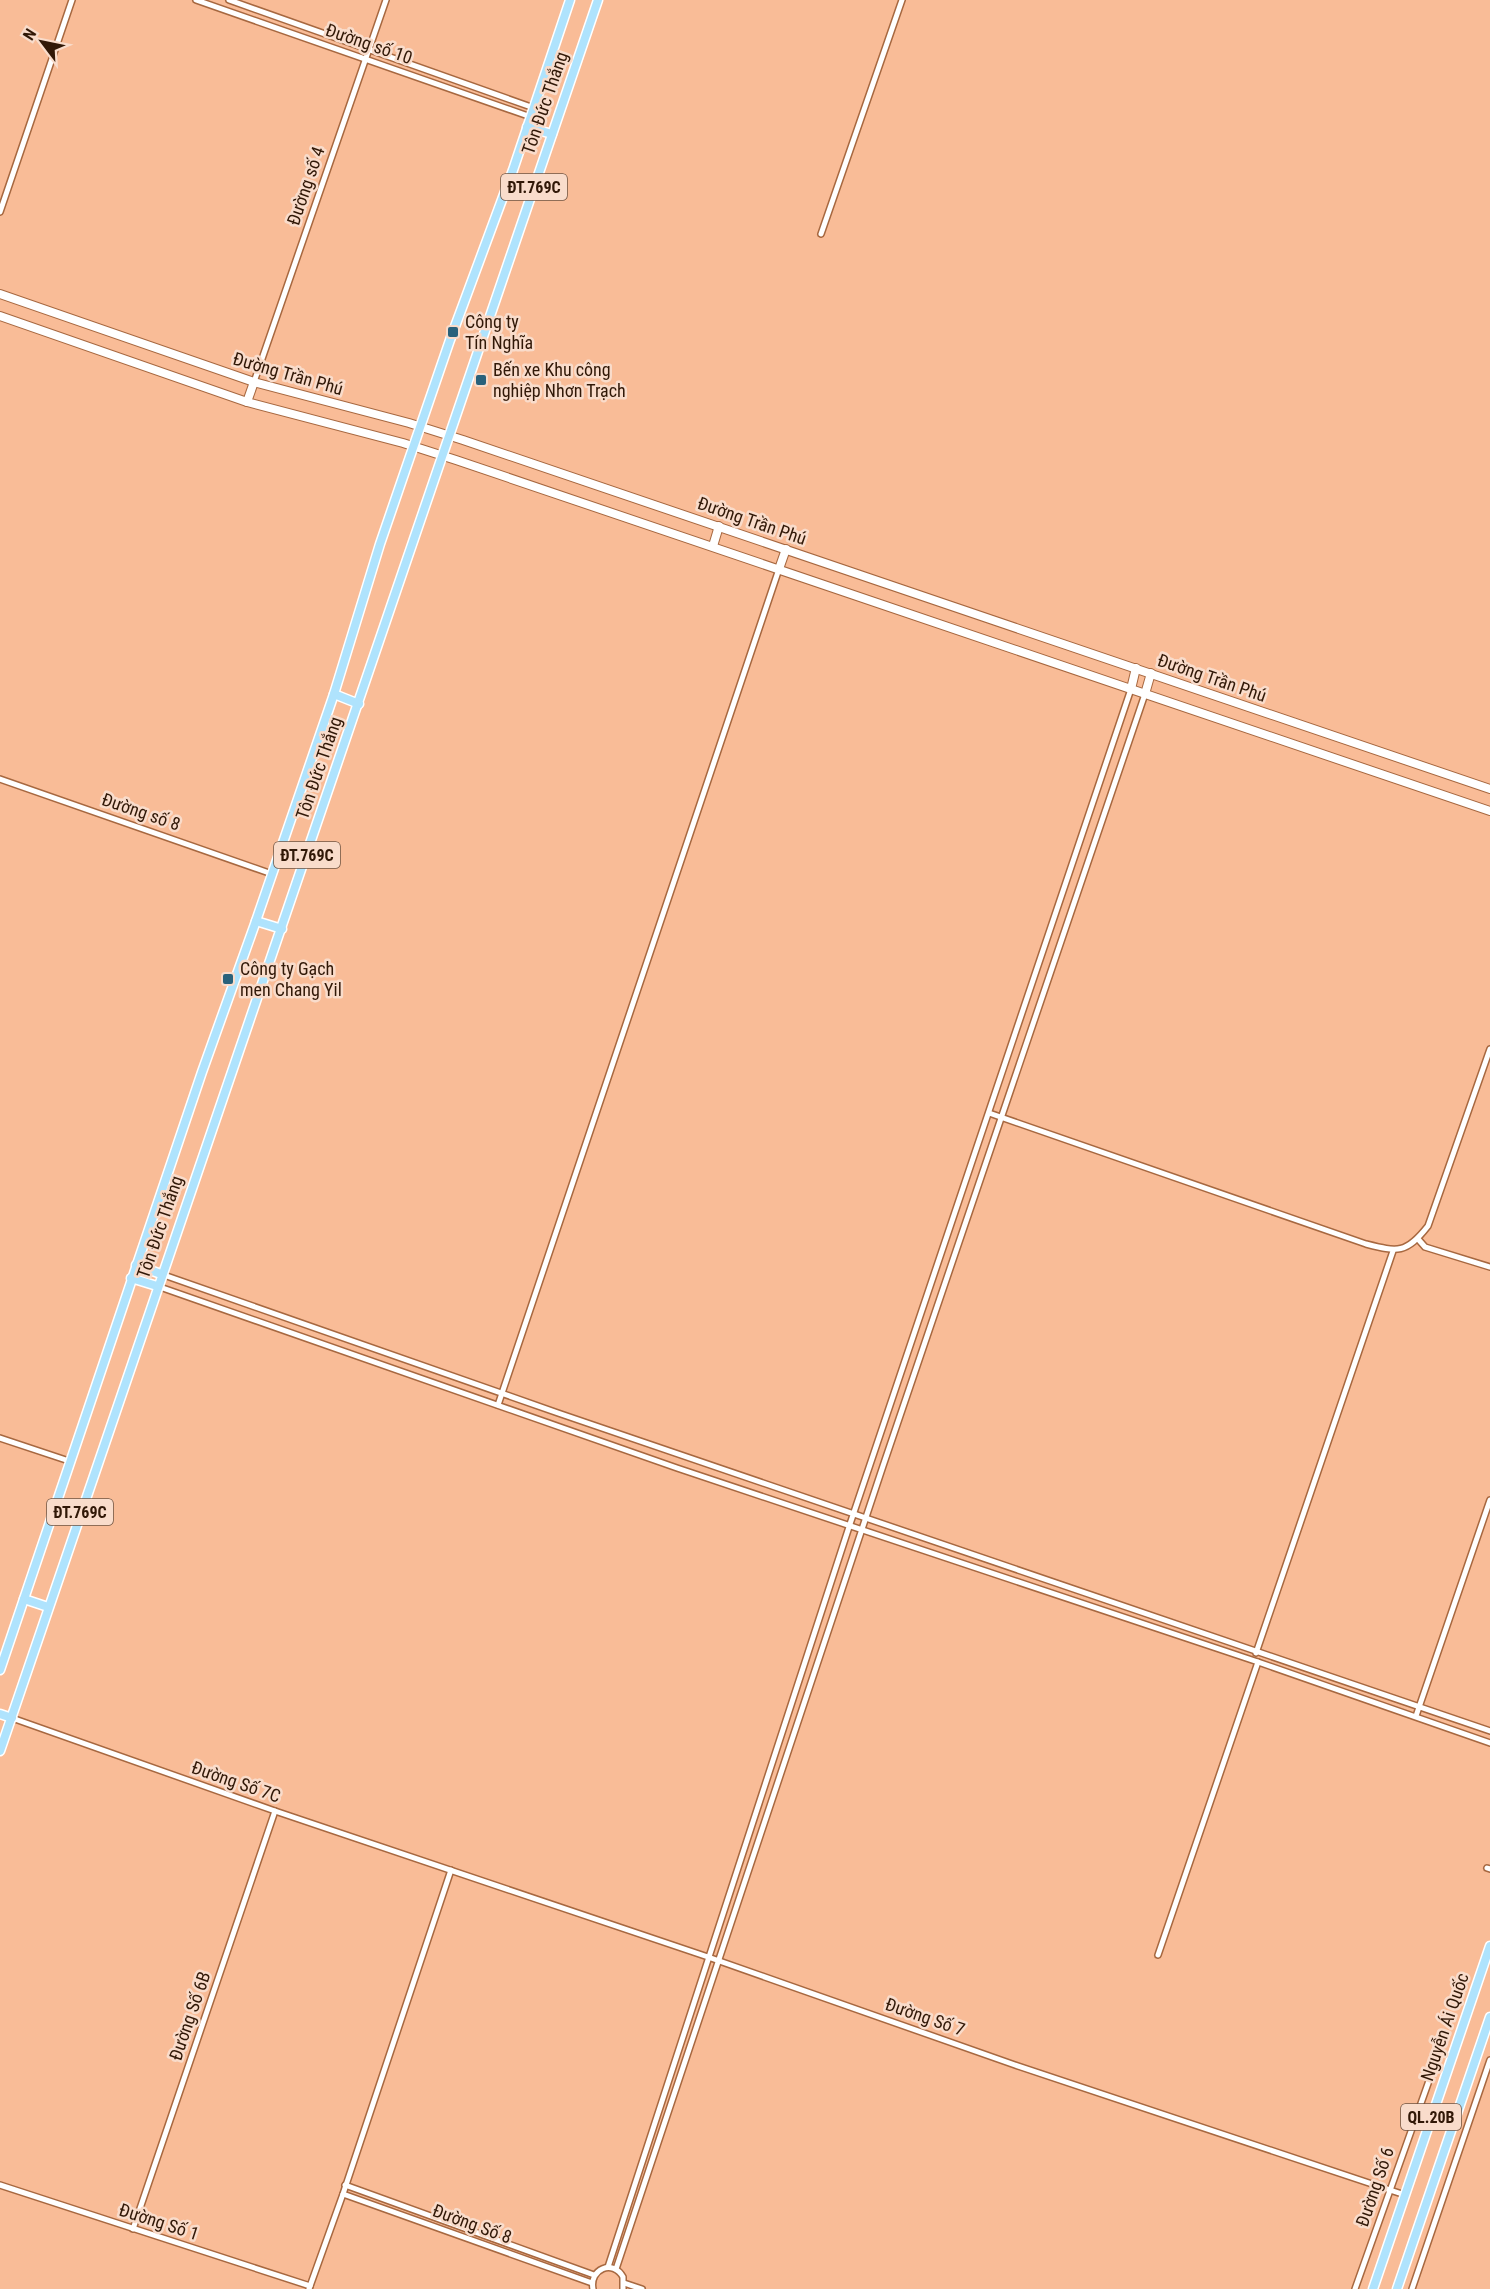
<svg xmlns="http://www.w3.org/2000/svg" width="1490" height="2289" font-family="'Roboto Condensed',sans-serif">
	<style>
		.built { fill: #f9bc97 }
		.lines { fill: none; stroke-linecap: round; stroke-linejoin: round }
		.minor-casing { stroke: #a76840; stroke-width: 8 }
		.secondary-casing { stroke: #a76840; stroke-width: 10 }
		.primary-casing { stroke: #fff; stroke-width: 11 }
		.minor { stroke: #fff; stroke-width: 5 }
		.secondary { stroke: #fff; stroke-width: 8 }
		.primary { stroke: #afe3fd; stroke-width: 8 }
		.poi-dot { fill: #29617b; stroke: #f9dccb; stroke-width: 2 }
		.labels { text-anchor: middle; stroke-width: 5; stroke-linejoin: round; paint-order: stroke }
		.shield { fill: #f9dccb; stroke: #6d5342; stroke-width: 1.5 }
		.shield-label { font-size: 16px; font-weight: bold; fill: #311807 }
		.street-label { font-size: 18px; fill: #311807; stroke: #f9dccb }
		.poi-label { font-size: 18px; fill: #311807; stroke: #f9dccb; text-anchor: start }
	</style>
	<rect width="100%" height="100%" fill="#f6cbb2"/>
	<rect class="built" x="0" y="0" width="1490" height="2289"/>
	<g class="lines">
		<g class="minor-casing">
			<g id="minor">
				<polyline points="196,0 531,117"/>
				<polyline points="229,0 534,108"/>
				<polyline points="0,212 72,0"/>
				<polyline points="821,234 902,0"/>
				<polyline points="254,382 386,0"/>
				<polyline points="0,779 272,874"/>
				<path d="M989,1113L1366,1244C1398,1252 1406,1254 1428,1226L1490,1049"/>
				<polyline points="1418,1239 1425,1247 1490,1267"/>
				<polyline points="161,1274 558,1413 1490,1731"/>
				<polyline points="157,1286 677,1468 1258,1662 1490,1743"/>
				<polyline points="498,1405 779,569"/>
				<polyline points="0,1438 69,1461"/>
				<polyline points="1256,1653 1393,1251"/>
				<polyline points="1416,1716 1490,1500"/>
				<polyline points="12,1718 275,1811 708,1957 1015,2065 1405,2195"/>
				<polyline points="1487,1868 1490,1869"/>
				<polyline points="1158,1955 1258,1662"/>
				<polyline points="0,2185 310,2286"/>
				<polyline points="345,2185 594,2275"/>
				<polyline points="343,2194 592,2283"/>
				<polyline points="133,2229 275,1811"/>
				<polyline points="608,2267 849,1527 1131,689"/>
				<polyline points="616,2269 883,1466 1145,694"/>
				<polyline points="624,2283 642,2289"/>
				<polyline points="309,2289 343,2194 451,1870"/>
				<path d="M593,2289C589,2269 613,2259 623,2277V2289"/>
				<polyline points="1355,2289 1436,2061"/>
				<polyline points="1412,2289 1490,2060"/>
			</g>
		</g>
		<g class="secondary-casing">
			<g id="secondary">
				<polyline points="0,294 254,382 409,423 463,440 1490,789"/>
				<polyline points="0,316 247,402 403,443 456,460 1490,811"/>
				<polyline points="247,402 254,382"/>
				<polyline points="713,546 719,526"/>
				<polyline points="779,569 786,549"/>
				<polyline points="1131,689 1136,668"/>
				<polyline points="1145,694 1151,673"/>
			</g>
		</g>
		<g class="primary-casing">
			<g id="primary">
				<polyline points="527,127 552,134"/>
				<polyline points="334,694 359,704"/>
				<polyline points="256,921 282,929"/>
				<polyline points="136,1265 161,1274"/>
				<polyline points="131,1278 157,1286"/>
				<polyline points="24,1599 48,1607"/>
				<polyline points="0,1670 202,1072 256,921 334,694 380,544 450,340 513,170 570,0"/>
				<polyline points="0,1714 12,1718"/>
				<polyline points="0,1751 598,0"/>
				<polyline points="1373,2289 1490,1946"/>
				<polyline points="1397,2289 1490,2017"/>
			</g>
		</g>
		<use href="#minor" class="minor"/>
		<use href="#secondary" class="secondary"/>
		<use href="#primary" class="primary"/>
	</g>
	<g class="poi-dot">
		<rect x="447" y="326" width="12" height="12" rx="3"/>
		<rect x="475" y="374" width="12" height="12" rx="3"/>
		<rect x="222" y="973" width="12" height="12" rx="3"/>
	</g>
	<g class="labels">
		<g class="shield">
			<rect x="501" y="174" width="66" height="26" rx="4.5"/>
			<rect x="274" y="842" width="66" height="26" rx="4.5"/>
			<rect x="47" y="1499" width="66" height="26" rx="4.5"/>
			<rect x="1401" y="2104" width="60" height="26" rx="4.5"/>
		</g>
		<g class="shield-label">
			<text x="534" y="193">ĐT.769C</text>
			<text x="307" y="861">ĐT.769C</text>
			<text x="80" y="1518">ĐT.769C</text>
			<text x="1431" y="2123">QL.20B</text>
		</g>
		<g class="street-label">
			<text transform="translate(369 44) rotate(19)" y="6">Đường số 10</text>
			<text transform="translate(545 103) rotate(-71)" y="6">Tôn Đức Thắng</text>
			<text transform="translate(306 186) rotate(-71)" y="6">Đường số 4</text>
			<text transform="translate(288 374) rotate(16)" y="6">Đường Trần Phú</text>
			<text transform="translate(752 521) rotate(19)" y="6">Đường Trần Phú</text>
			<text transform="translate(1212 678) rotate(19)" y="6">Đường Trần Phú</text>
			<text transform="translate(319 768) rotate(-71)" y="6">Tôn Đức Thắng</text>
			<text transform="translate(141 812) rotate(19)" y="6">Đường số 8</text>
			<text transform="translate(160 1227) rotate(-71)" y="6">Tôn Đức Thắng</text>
			<text transform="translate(236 1782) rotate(19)" y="6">Đường Số 7C</text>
			<text transform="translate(190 2016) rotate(-71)" y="6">Đường Số 6B</text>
			<text transform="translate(925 2017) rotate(19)" y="6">Đường Số 7</text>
			<text transform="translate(1445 2027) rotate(-71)" y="6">Nguyễn Ái Quốc</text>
			<text transform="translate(1375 2187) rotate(-71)" y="6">Đường Số 6</text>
			<text transform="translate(159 2222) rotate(18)" y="6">Đường Số 1</text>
			<text transform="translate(472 2224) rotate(20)" y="6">Đường Số 8</text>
		</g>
		<g class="poi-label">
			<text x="465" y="328">Công ty<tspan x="465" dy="21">Tín Nghĩa</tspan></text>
			<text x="493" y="376">Bến xe Khu công<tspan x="493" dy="21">nghiệp Nhơn Trạch</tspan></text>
			<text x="240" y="975">Công ty Gạch<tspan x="240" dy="21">men Chang Yil</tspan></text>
		</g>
	</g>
	<g transform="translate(42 42) rotate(302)" stroke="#f9dccb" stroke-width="4.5" paint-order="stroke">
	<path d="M0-4.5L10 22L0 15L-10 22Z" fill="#311807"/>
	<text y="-9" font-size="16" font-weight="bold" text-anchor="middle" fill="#311807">N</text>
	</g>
</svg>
